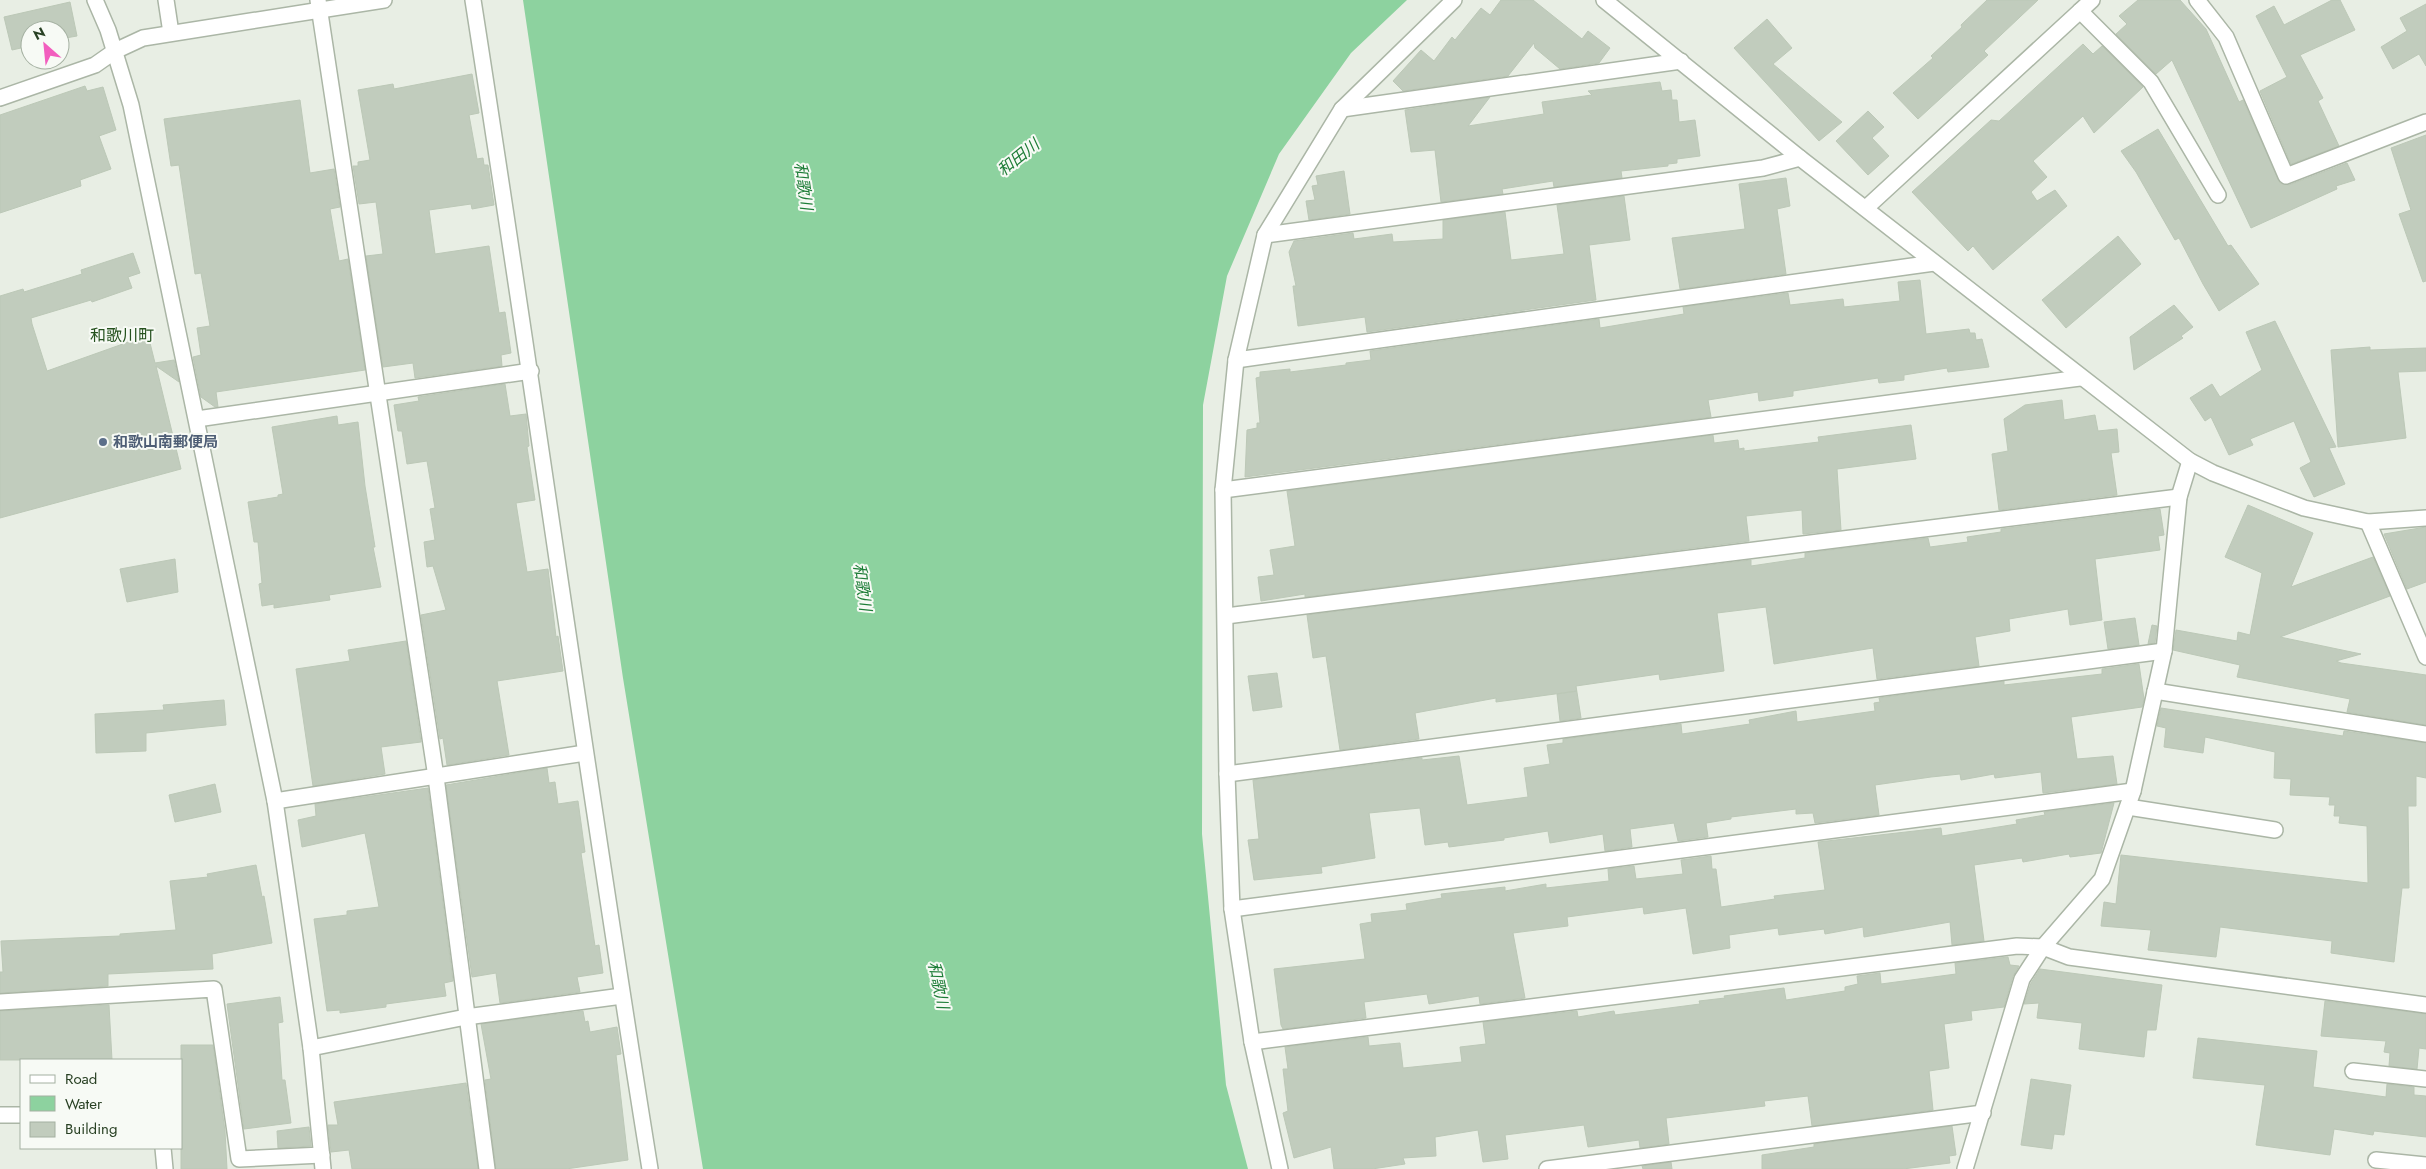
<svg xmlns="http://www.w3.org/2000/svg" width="2426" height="1169" font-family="Jost,'Noto Sans JP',sans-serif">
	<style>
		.water { fill: #8dd29f }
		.building { fill: #c1ccbd; stroke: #bcc8b7 }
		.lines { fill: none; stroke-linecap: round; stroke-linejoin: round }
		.minor-casing { stroke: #abb6a6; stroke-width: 18 }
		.minor { stroke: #fff; stroke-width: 15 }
		.service-dot { fill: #5c6f8a; stroke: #f7faf5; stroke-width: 2 }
		.labels { text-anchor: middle; stroke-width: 4; stroke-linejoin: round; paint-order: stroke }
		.service-label { font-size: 15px; font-weight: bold; fill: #4e5e75; stroke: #f7faf5; text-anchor: start }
		.water-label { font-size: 16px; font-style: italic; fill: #1d7d37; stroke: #f7faf5 }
		.neighbourhood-label { font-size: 16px; fill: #26521f; stroke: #f7faf5 }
	</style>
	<rect width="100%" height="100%" fill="#e8eee4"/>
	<polygon class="water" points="523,0 1407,0 1351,53 1279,154 1227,276 1203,405 1202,834 1226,1085 1248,1169 703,1169 623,678"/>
	<g class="building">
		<polygon points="1501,0 1533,0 1582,39 1588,31 1610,48 1599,63 1560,69 1535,48 1534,43 1508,76 1403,91 1393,81 1421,50 1434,61 1452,37 1455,40 1481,8 1490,15"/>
		<polygon points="1987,0 2038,0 1984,51 1988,55 1918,119 1893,93 1933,58 1931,56 1962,27 1961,25"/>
		<polygon points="2138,0 2180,0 2206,29 2239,102 2243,100 2280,183 2289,185 2347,163 2355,180 2336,186 2337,189 2251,228 2172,60 2156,74 2116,34 2127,24 2119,16"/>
		<polygon points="2332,0 2340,0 2355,30 2300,55 2323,98 2318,101 2339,146 2291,164 2260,91 2287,77 2256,16 2274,6 2284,25"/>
		<polygon points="70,2 77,36 60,39 60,30 30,30 30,46 12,50 4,17"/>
		<polygon points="2426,4 2426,66 2419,54 2393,69 2381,47 2407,31 2400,18"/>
		<polygon points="1767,19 1792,48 1773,64 1842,122 1819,141 1734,48"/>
		<polygon points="2083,44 2093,54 2102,46 2143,87 2094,133 2083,116 2033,161 2047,177 2031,192 2037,201 2055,190 2067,206 1993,270 1973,246 1968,251 1912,192 1991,120 1999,121"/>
		<polygon points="472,74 479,113 469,115 477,159 483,158 484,165 488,165 494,205 472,209 471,204 429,210 435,254 489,246 499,313 505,312 511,353 501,355 502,366 415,378 413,363 383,367 366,256 383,254 376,202 359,204 353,166 358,166 358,162 370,160 358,90 393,84 394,89"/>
		<polygon points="1660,82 1662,91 1671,90 1672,100 1677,100 1679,122 1695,120 1700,156 1677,159 1677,163 1668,164 1668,166 1621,171 1622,178 1554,187 1553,181 1502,189 1503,194 1441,202 1435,150 1411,152 1405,110 1490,97 1468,126 1544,114 1542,102 1592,95 1588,91"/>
		<polygon points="85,86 87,91 103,87 116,130 99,136 111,169 80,180 81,186 0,213 0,115"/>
		<polygon points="300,100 310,173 334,169 340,207 330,209 339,261 348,259 365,370 216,392 218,407 215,407 201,397 193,357 201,355 197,328 210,326 201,273 195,274 179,165 171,166 164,119"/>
		<polygon points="1868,111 1884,127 1872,138 1889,156 1868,175 1836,141"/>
		<polygon points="2158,129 2228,246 2231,245 2259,284 2219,311 2203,284 2179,238 2175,240 2136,172 2121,151"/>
		<polygon points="2426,135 2426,281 2423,282 2399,214 2411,210 2391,148"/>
		<polygon points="1344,171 1350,214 1309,220 1306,201 1315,200 1312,186 1318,185 1316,176"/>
		<polygon points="1786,178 1790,206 1777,209 1786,274 1680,289 1672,238 1745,229 1739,184"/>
		<polygon points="1624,196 1630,240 1589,245 1596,300 1367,332 1365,317 1298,326 1293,286 1296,286 1289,252 1294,241 1353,233 1354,239 1392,234 1393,242 1443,239 1443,220 1505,212 1511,260 1564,254 1557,205"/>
		<polygon points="2118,236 2141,264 2066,328 2042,300"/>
		<polygon points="133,253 140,273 128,277 132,288 92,302 91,300 31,318 32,324 47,371 148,335 155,363 174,360 179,382 156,366 181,469 0,518 0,296 23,289 24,292 82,274 81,270"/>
		<polygon points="1920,280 1926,334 1969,329 1970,333 1975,333 1976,340 1982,339 1989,367 1948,372 1947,368 1904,375 1904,380 1879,383 1878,378 1793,391 1793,396 1759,401 1758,392 1708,400 1711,417 1245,477 1247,430 1257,428 1257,423 1260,423 1256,378 1260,377 1260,372 1290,369 1290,372 1346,365 1346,363 1371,360 1370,351 1599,319 1600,328 1684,314 1683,307 1788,293 1790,305 1843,299 1844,307 1900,301 1898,282"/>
		<polygon points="2174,305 2193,327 2181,336 2183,338 2134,370 2130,337"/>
		<polygon points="2275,321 2336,447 2329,448 2345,484 2314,497 2300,468 2311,462 2294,421 2250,439 2253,445 2229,455 2211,417 2205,421 2190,398 2212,384 2220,397 2262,370 2246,332"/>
		<polygon points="2370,347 2370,350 2426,348 2426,371 2398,372 2406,438 2338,447 2331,350"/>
		<polygon points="505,384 510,416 526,414 529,446 527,447 535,500 516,503 527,572 548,569 556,637 558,636 563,671 497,681 509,755 447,765 443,738 440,739 421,615 446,610 433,566 427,567 424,542 435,540 430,509 435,508 427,461 407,464 402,431 398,431 394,405 419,401 418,397"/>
		<polygon points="2062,400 2064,420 2095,415 2098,431 2117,429 2119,452 2111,453 2117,495 1999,510 1992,454 2008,451 2004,419 2025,405"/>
		<polygon points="337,416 338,425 358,422 365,486 375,547 373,547 381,587 329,595 330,600 274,608 274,604 262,606 259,584 262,583 258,542 254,542 248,502 278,497 278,495 283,494 272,427"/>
		<polygon points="1911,425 1916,459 1837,469 1841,530 1803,534 1802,510 1746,516 1749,541 1305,597 1305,594 1261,601 1258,577 1274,575 1270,550 1295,546 1287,491 1713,435 1714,443 1738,440 1739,449 1744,448 1744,451 1819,442 1818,437"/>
		<polygon points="2248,505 2313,533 2291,587 2373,557 2390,596 2280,637 2361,654 2336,661 2341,663 2426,675 2426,725 2347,712 2350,699 2237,677 2240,665 2173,650 2176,630 2237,641 2238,632 2250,635 2262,573 2225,557"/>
		<polygon points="2160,509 2164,535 2158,536 2160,550 2095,559 2102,620 2070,625 2068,609 2009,619 2010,631 1975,637 1979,666 1877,679 1873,648 1774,664 1766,607 1717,613 1724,671 1660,680 1659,674 1576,686 1581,718 1560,721 1557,694 1577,691 1496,702 1496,698 1415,713 1419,739 1340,750 1326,656 1313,658 1307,615 1751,560 1751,566 1805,558 1805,553 1928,538 1930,547 1968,542 1967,537 2001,532 2001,529"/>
		<polygon points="2426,527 2426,582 2407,589 2384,534"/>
		<polygon points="175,559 178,592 127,602 120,569"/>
		<polygon points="2135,618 2139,645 2108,649 2104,622"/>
		<polygon points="2152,625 2157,626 2155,643 2148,644"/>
		<polygon points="406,641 421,742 381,747 385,774 313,786 296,669 350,661 348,650"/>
		<polygon points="2139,664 2144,699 2142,707 2071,717 2077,759 2113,756 2117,784 2043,793 2041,772 1995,778 1994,774 1961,780 1960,774 1931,777 1875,785 1879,815 1815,823 1813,813 1796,814 1796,809 1731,817 1731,819 1706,823 1708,837 1678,841 1674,823 1630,829 1632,847 1605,851 1603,834 1550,843 1548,831 1504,838 1504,840 1449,847 1448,842 1425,845 1420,808 1369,813 1375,858 1321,867 1322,873 1254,880 1248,840 1259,839 1253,780 1422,758 1422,760 1459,756 1467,805 1528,797 1524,768 1550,764 1547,745 1563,743 1563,739 1681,724 1682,734 1750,724 1749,720 1796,711 1797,722 1875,711 1874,703 1880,702 1879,698 2004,681 2004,685 2102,674 2102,669"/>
		<polygon points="1277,673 1282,707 1253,711 1248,676"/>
		<polygon points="224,700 226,725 146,733 146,751 96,753 95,714 164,710 163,705"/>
		<polygon points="2161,708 2343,736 2344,731 2426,743 2426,778 2416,776 2416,806 2408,806 2409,888 2402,888 2394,962 2331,953 2332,941 2220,927 2216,957 2148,950 2151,930 2101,926 2104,902 2116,904 2121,855 2368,883 2367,826 2339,823 2340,816 2334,816 2335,805 2329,805 2330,797 2290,795 2291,779 2274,778 2275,752 2205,737 2203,753 2164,747 2166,728 2157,726"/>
		<polygon points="547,768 549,783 555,782 558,804 578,801 585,852 581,853 595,946 599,945 603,973 577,977 580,992 500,1003 496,973 472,977 446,785"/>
		<polygon points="215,784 221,812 175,822 169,795"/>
		<polygon points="428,788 453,981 444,983 446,996 386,1004 386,1007 340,1013 340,1010 327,1011 314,919 347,915 347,911 379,907 365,833 302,847 298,820 316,816 315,804"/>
		<polygon points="2114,803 2101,853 2070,857 2069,854 2023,862 2022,858 1974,865 1984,941 1952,945 1950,922 1864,937 1863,927 1825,934 1824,929 1779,935 1778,928 1729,935 1730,948 1693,954 1686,908 1644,914 1643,907 1567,917 1568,926 1513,933 1525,998 1480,1004 1479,996 1429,1004 1427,994 1364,1002 1366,1018 1283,1029 1281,1025 1274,969 1365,959 1360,924 1372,922 1371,914 1407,910 1406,904 1442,898 1441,894 1505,887 1505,891 1546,884 1546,888 1609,881 1608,869 1634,866 1636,879 1683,874 1681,860 1711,856 1712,869 1716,869 1721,907 1775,899 1774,896 1825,890 1818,842 1941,828 1942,836 2017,824 2016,820 2045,815 2044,812"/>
		<polygon points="256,865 262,897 264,896 272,943 212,954 213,969 108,974 108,986 0,993 0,972 3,972 1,941 120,936 120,934 176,930 170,881 208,877 207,874"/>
		<polygon points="2008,957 2010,965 2019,966 2013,976 2004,1007 1971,1011 1972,1020 1944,1024 1949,1068 1929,1071 1933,1110 1812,1126 1808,1096 1764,1101 1765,1106 1666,1118 1669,1144 1640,1148 1639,1140 1588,1147 1584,1125 1505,1135 1508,1159 1483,1162 1478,1130 1435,1137 1436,1156 1403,1158 1405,1164 1372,1169 1334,1169 1331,1147 1294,1158 1283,1113 1288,1111 1283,1069 1288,1069 1285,1047 1368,1037 1369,1046 1400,1043 1403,1068 1462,1062 1460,1047 1486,1044 1483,1022 1577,1011 1578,1017 1614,1011 1615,1015 1700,1004 1699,1001 1725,998 1724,996 1784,988 1786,1000 1845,991 1845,987 1858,984 1857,976 1880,973 1881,984 1956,974 1955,963"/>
		<polygon points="2040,969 2162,985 2156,1030 2147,1030 2144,1057 2079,1049 2082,1023 2037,1018 2039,1003 2024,1004 2031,983"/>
		<polygon points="280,997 283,1022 278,1023 282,1080 285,1080 291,1123 244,1129 227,1004"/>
		<polygon points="2325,1001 2426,1014 2426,1049 2419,1048 2417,1069 2389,1066 2390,1053 2384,1052 2386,1041 2321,1036"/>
		<polygon points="109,1005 112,1060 0,1060 0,1011"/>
		<polygon points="583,1011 585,1022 588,1021 590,1032 617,1027 621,1054 616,1055 628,1160 566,1169 496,1169 485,1080 491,1079 481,1024"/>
		<polygon points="2198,1038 2317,1051 2313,1087 2386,1097 2387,1084 2414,1087 2414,1095 2426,1096 2426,1137 2374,1131 2373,1135 2334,1129 2330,1155 2256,1145 2265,1085 2193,1078"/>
		<polygon points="181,1045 213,1045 225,1131 227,1169 181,1169"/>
		<polygon points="2031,1079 2071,1085 2064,1135 2054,1134 2052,1149 2021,1145"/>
		<polygon points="466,1083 478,1169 352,1169 349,1150 331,1152 328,1125 338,1125 334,1102"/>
		<polygon points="1952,1126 1956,1155 1949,1156 1950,1163 1903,1169 1762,1169 1762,1155 1814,1147 1814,1144"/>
		<polygon points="309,1127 311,1146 278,1148 277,1131"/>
		<polygon points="1671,1162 1672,1169 1643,1169 1642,1166"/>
	</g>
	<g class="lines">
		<g class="minor-casing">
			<g id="minor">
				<polyline points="95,0 108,30 131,105 275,801 311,1048 323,1169"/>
				<polyline points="166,0 171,33"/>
				<polyline points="318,0 436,777 487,1169"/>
				<path d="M473,0C534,389 587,780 650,1169"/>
				<polyline points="1604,0 1800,158 2190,461 2213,473 2304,508 2368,522 2426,518"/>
				<polyline points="2092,0 2080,11 2151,82 2218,195"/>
				<polyline points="2197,0 2226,37 2286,176 2426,122"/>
				<polyline points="0,98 95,65 115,51 143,38 384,0"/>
				<polyline points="1342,109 1681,61"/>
				<polyline points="1866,208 2080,11"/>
				<polyline points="1265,235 1763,168 1800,158"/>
				<polyline points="1236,360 1934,263"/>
				<polyline points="197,419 531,371"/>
				<polyline points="1223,490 2080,378"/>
				<polyline points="2368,522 2426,657"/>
				<polyline points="1226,616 2179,497"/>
				<polyline points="2155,691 2426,734"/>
				<polyline points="1227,774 2164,651"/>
				<polyline points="275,801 585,753"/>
				<polyline points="2128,807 2275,830"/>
				<polyline points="1232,909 2133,791"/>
				<polyline points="0,1002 214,989 239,1159 322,1155"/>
				<polyline points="1252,1042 2017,946 2043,947 2069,957 2426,1005"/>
				<polyline points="311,1048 466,1017 622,996"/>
				<polyline points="2353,1071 2426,1079"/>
				<polyline points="0,1115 21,1115"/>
				<polyline points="163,1148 165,1169"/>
				<polyline points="2376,1160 2426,1165"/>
				<polyline points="1280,1169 1252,1042 1232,909 1227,774 1223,490 1236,360 1265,235 1342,109 1454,0"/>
				<polyline points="1547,1169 1983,1113"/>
				<polyline points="1965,1169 2022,979 2043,947 2102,879 2133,791 2164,651 2179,497 2190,461"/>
			</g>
		</g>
		<use href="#minor" class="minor"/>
	</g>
	<circle class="service-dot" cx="103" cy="442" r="5"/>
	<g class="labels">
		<g class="service-label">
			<text x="113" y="447">和歌山南郵便局</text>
		</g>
		<g class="water-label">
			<text transform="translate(1018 157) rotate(-39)" y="6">和田川</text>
			<text transform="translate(804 186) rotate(82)" y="6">和歌川</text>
			<text transform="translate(863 587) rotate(82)" y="6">和歌川</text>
			<text transform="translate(939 985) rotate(78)" y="6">和歌川</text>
		</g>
		<g class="neighbourhood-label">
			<text x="122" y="341">和歌川町</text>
		</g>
	</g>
	<rect x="20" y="1059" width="162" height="90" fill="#f7faf5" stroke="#a4b0a1"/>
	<rect x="30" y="1075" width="25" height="8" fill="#ffffff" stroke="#a4b0a1"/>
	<text x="65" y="1084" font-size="15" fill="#284023">Road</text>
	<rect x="30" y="1096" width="25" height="15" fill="#8dd29f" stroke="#a4b0a1"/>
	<text x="65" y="1109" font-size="15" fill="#284023">Water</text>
	<rect x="30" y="1122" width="25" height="15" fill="#c1ccbd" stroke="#a4b0a1"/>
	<text x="65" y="1134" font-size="15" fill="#284023">Building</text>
	<g transform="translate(45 45) rotate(333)"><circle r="24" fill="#f7faf5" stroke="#a4b0a1"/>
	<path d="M0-4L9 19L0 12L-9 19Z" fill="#f25ebe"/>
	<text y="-8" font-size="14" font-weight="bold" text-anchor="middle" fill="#284023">N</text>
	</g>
</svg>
